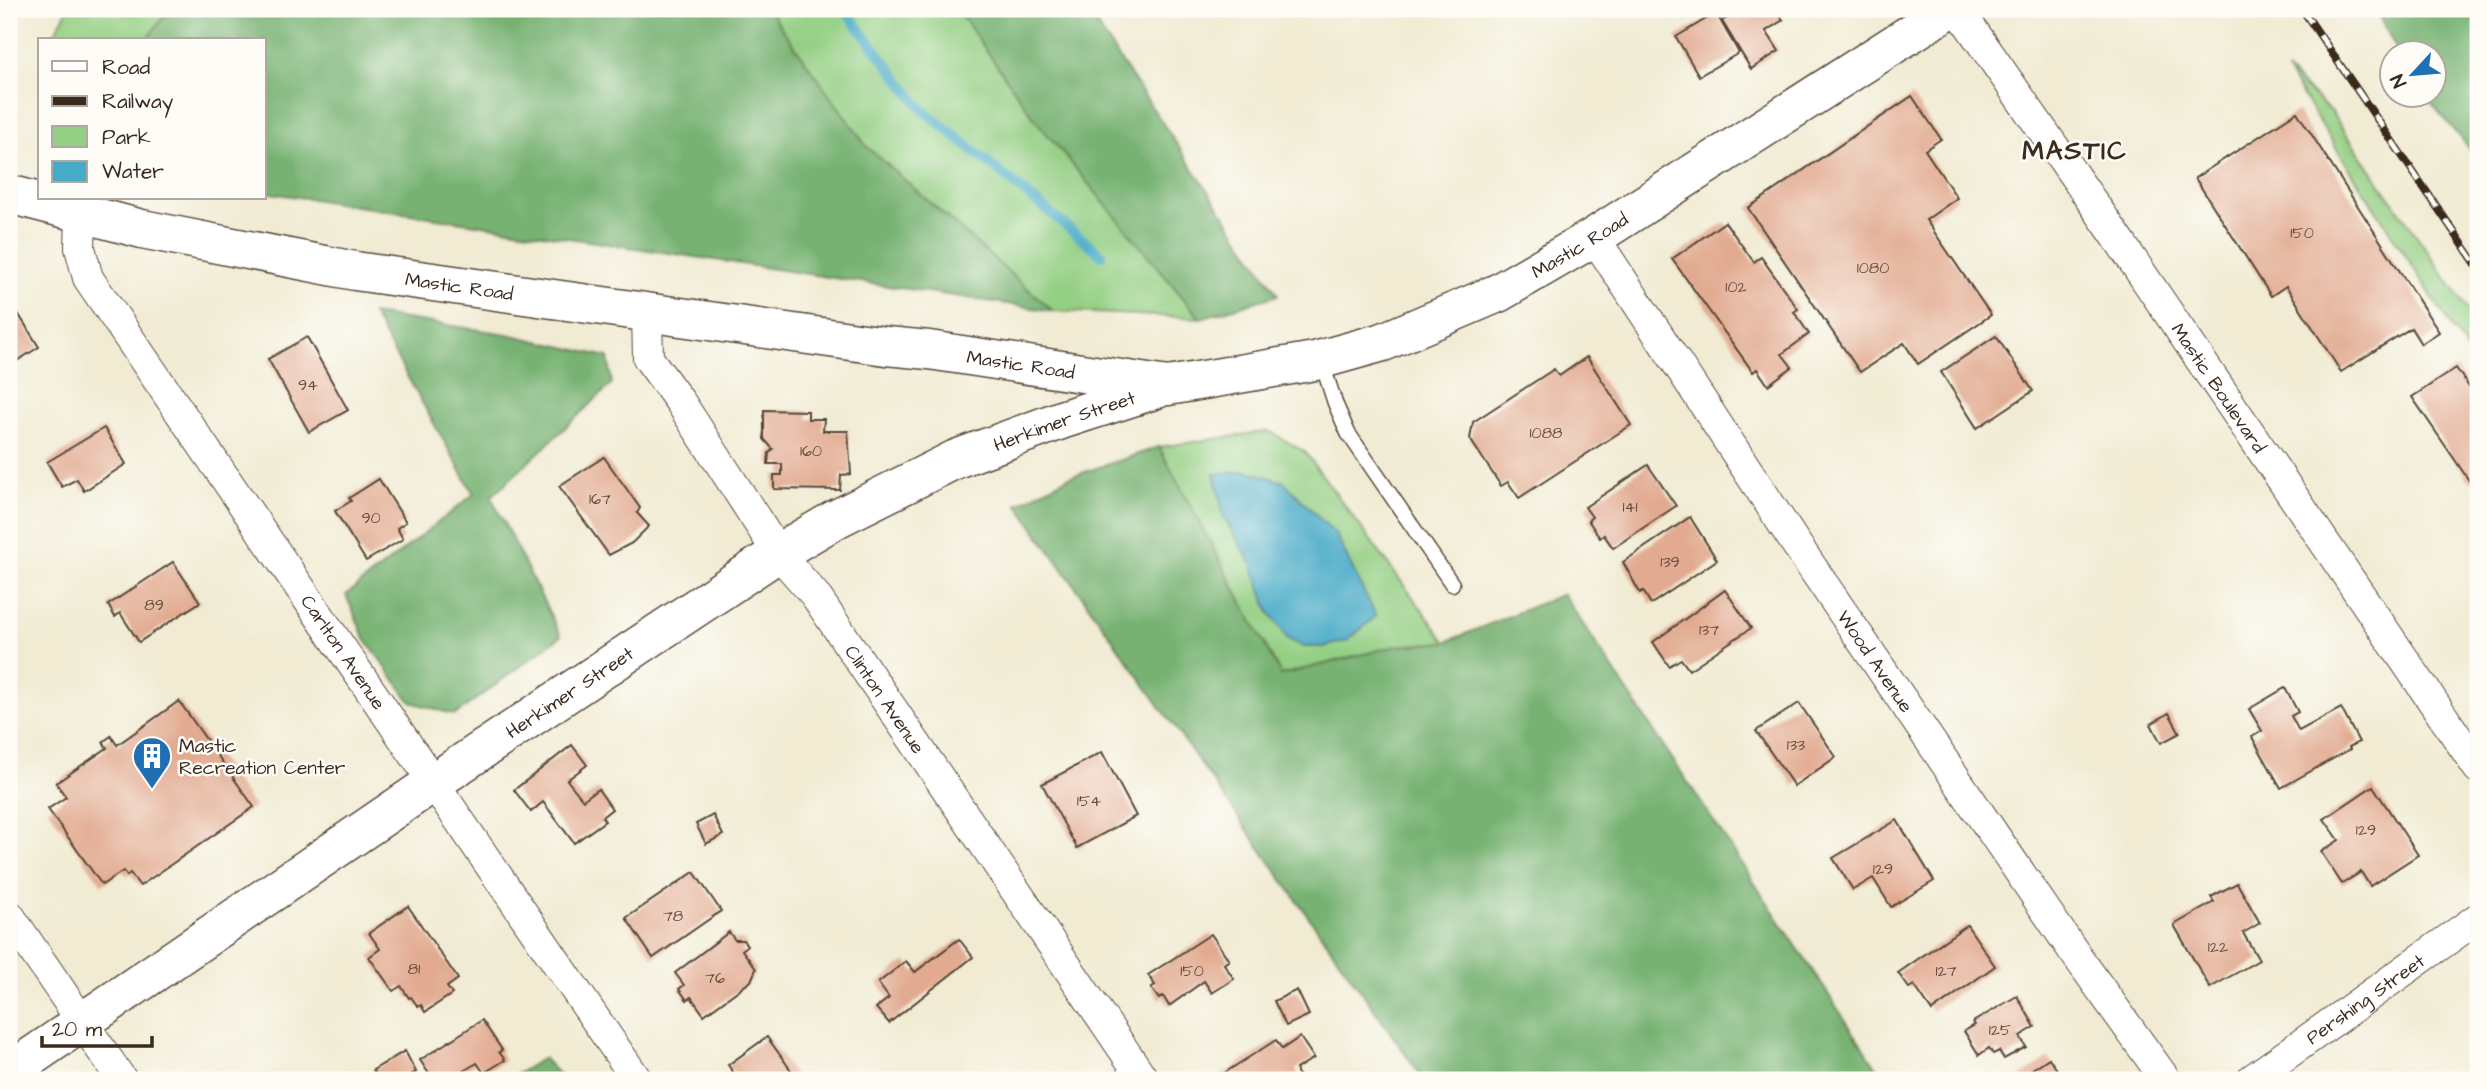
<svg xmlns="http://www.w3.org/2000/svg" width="2487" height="1089" font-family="'Architects Daughter',sans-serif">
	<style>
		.green { fill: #94cf84; stroke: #687c51; stroke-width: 2; fill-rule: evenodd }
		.forest { fill: #77b272; stroke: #596e48; stroke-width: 2 }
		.water { fill: #47aac7; stroke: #416a72; stroke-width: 2 }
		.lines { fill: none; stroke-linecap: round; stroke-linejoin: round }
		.stream { stroke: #47aac7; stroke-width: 10 }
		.building { fill: #e2ab91 }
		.lane-casing { stroke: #564739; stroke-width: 17 }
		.street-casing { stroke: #564739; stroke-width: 32 }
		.secondary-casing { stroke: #564739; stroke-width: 41 }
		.lane { stroke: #fff; stroke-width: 14 }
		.street { stroke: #fff; stroke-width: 30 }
		.secondary { stroke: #fff; stroke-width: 38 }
		.rail-casing { stroke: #3b2a1e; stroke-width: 8 }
		.rail { stroke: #fdfcf7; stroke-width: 5; stroke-dasharray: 16; stroke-linecap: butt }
		.labels { text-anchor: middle; stroke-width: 5; stroke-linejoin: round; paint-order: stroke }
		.number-label { font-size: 16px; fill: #654a3b }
		.street-label { font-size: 19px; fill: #3b2a1e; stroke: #fdfcf7 }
		.poi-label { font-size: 19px; fill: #3b2a1e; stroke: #fdfcf7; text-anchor: start }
		.district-label { font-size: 26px; font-weight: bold; letter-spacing: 2px; fill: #3b2a1e; stroke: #fdfcf7 }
	</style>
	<rect width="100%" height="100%" fill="#fdfcf7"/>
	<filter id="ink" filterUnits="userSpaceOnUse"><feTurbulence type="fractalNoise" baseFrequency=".0143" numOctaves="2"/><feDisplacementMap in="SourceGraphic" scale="14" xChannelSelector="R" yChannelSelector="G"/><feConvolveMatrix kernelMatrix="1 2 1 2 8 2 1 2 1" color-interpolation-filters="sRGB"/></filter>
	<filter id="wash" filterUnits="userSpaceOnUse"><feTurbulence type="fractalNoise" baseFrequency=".00686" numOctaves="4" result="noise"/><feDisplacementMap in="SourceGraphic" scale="28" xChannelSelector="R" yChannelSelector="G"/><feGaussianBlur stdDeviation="1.57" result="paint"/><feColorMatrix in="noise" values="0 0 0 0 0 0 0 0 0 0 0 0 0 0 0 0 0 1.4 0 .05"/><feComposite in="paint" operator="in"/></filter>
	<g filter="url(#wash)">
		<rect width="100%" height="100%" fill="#f1ebd3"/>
		<g class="green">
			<polygon points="68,9 170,9 146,40 51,40"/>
			<polygon points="768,9 957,9 1037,122 1200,318 1053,311 867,147"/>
			<polygon points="2286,70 2331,112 2478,324 2478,368"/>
			<path d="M1269,431L1305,452L1446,642L1396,646L1281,675L1159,447ZM1224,517L1347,641L1270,613L1252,565Z"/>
		</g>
		<g class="forest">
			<polygon points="170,9 768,9 867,147 1053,311 264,192 264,40 146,40"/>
			<polygon points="957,9 1086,9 1278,295 1200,318 1037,122"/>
			<polygon points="2375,9 2478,9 2478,160 2425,95 2434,94 2434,52 2398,52"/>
			<polygon points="372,314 507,334 608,357 612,384 491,497 561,636 455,715 411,702 365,639 346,595 474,494"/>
			<polygon points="1159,447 1281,675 1396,646 1446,642 1563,594 1885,1080 1424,1080 1017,504 1067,478"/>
			<polygon points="543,1058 564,1080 508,1080"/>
		</g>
		<polygon class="water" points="1248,471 1284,482 1336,535 1376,616 1347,641 1323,647 1304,647 1288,639 1270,613 1252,565 1224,517 1214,474"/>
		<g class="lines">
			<polyline class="stream" points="844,9 923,110 1102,255"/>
		</g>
		<g id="blocks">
			<g class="building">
				<polygon points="1742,9 1776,9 1783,20 1766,31 1779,51 1751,69 1722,21"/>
				<polygon points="1716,13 1739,53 1699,76 1676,37"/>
				<polygon points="1912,96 1941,139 1925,150 1957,198 1926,220 1991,315 1918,364 1904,343 1860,372 1748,208"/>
				<polygon points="2297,112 2439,332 2421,344 2411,328 2341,372 2286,286 2271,296 2195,178"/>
				<polygon points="1725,222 1754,262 1761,257 1798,309 1794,312 1809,334 1782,354 1792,367 1768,385 1757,369 1753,372 1672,259"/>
				<polygon points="11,302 39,347 9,366 9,303"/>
				<polygon points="1996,336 2033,391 1977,428 1941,372"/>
				<polygon points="307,337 348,410 309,432 268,359"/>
				<polygon points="1587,357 1631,425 1519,498 1508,482 1501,486 1470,439 1473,422 1554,369 1559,376"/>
				<polygon points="2456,368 2478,400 2478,477 2470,482 2412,397"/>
				<polygon points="764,410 808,411 808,419 824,419 823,431 848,431 851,474 841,475 840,490 774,489 774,475 782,475 782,464 768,464 769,453 773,449 764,439"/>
				<polygon points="104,428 126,464 84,491 77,479 62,487 47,462"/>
				<polygon points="604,457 640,508 637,513 649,526 632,543 609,555 559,486"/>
				<polygon points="1648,465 1676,506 1613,548 1604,535 1600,538 1588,520 1592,517 1585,507"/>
				<polygon points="379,479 406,522 397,528 403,539 366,561 335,511 351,501 349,498"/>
				<polygon points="1690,517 1717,560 1651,604 1643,591 1640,593 1623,562"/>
				<polygon points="173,562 200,602 139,642 120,613 115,617 108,605"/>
				<polygon points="1725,590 1751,628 1689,670 1681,659 1669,666 1653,642"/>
				<polygon points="2285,688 2298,712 2291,716 2299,731 2341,708 2359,742 2349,747 2350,749 2281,788 2252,737 2262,731 2249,709"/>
				<polygon points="179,701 254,807 140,886 130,873 127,876 123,871 102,885 48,809 66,797 56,783 107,748 103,742 111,736 117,745"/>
				<polygon points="1799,703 1836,757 1794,786 1756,731"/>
				<polygon points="2169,713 2180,733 2161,743 2151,724"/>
				<polygon points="572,745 587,765 567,780 583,800 598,789 612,809 602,817 605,821 574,843 543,802 531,812 514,790"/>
				<polygon points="1102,752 1136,816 1077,848 1042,784"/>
				<polygon points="2373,786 2418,855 2370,886 2361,872 2342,884 2321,852 2339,840 2324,819"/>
				<polygon points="713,815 723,835 706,844 696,824"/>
				<polygon points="1897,820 1934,881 1891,907 1873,878 1853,890 1833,858"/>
				<polygon points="694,872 721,911 653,958 626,918"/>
				<polygon points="2237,883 2260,923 2243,933 2259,960 2210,988 2174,925 2214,902 2211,897"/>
				<polygon points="408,906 458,979 447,987 452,994 425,1012 421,1005 418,1007 411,997 409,998 401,986 393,991 369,957 380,949 369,933"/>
				<polygon points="1967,925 1995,966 1932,1011 1914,985 1909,988 1898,973"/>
				<polygon points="729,932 735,940 743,940 747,946 742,950 756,969 751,981 704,1015 691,997 687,1000 679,989 684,985 675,973"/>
				<polygon points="1211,934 1229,960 1224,964 1234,979 1212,993 1204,981 1169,1006 1163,996 1159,999 1151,988 1155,985 1148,975"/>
				<polygon points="959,939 973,957 889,1023 876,1008 889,998 878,983 906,961 915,972"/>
				<polygon points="1297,990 1309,1015 1286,1026 1274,1001"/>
				<polygon points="2017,996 2035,1027 2020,1036 2026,1047 2004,1059 1999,1051 1993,1054 1989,1048 1979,1055 1964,1031 1975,1025 1973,1022"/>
				<polygon points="482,1020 502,1050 499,1052 505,1060 484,1073 477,1063 460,1073 465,1080 433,1080 420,1060"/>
				<polygon points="767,1037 798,1080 739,1080 728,1065"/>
				<polygon points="1300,1037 1314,1058 1296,1069 1300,1080 1224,1080 1221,1075 1276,1040 1282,1049"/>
				<polygon points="405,1051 416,1072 402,1080 380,1080 373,1070"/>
				<polygon points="2049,1058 2064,1080 2016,1080"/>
			</g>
		</g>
	</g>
	<g filter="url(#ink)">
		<use href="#blocks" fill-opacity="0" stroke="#564739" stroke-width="2"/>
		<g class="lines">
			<g class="lane-casing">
				<polyline id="lane" points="1321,360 1335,403 1348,433 1452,584"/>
			</g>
			<g class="street-casing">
				<g id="street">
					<path id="s1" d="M1958,9L2112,230L2478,768"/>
					<path id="s2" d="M81,214L80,248L88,278L637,1080"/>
					<path id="s3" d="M1594,237L1794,541L2074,952L2166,1080"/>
					<path id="s4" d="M647,314L648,358L681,403L778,553L815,595L1144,1080"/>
					<polyline points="9,915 122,1080"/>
					<path id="s5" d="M2251,1080L2478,918"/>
				</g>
			</g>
			<g class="secondary-casing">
				<g id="secondary">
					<path id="s6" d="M9,194L142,229L355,271L886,346L929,350L1168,386L1315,361L1383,342L1498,293L1594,237L1949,9"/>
					<path id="s7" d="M9,1072L434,782L778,553L836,519L956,459L1064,419L1157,389"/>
				</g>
			</g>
			<use href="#lane" class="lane"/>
			<use href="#street" class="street"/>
			<use href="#secondary" class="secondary"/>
			<g class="rail-casing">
				<polyline id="rail" points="2302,9 2478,267"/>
			</g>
			<use href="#rail" class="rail"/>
		</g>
	</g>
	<defs>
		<g id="building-pin" transform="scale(2.0125)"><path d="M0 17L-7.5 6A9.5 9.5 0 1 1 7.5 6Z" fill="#1f6fb2" stroke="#fdfcf7"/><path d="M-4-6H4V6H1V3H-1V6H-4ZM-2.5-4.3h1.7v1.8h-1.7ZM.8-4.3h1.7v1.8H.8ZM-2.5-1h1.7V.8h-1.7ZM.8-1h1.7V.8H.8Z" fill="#fff"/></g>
	</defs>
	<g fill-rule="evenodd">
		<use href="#building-pin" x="152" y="756"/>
	</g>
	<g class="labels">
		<g class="number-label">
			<text x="2302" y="238">150</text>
			<text x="1873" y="273">1080</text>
			<text x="1736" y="292">102</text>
			<text x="308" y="390">94</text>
			<text x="1546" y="438">1088</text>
			<text x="811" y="456">160</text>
			<text x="600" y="504">167</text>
			<text x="1630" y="512">141</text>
			<text x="371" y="523">90</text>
			<text x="1670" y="567">139</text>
			<text x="154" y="610">89</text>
			<text x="1709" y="635">137</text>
			<text x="1796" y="750">133</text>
			<text x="1089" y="806">154</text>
			<text x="2366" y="835">129</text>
			<text x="1883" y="874">129</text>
			<text x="673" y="921">78</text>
			<text x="2218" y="952">122</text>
			<text x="414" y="974">81</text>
			<text x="1192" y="976">150</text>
			<text x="1946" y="976">127</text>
			<text x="715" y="983">76</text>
			<text x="2000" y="1035">125</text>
		</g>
		<g class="street-label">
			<text dy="7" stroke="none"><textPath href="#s6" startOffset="1615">Mastic Road</textPath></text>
			<text dy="7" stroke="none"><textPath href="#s6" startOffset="460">Mastic Road</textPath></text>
			<text dy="7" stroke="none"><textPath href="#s6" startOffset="1027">Mastic Road</textPath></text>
			<text dy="7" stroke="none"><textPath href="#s1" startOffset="460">Mastic Boulevard</textPath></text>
			<text dy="7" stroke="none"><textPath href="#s7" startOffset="1244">Herkimer Street</textPath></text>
			<text dy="7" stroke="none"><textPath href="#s2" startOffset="518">Carlton Avenue</textPath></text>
			<text dy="7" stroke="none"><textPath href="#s3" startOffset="509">Wood Avenue</textPath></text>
			<text dy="7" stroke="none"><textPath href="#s7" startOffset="677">Herkimer Street</textPath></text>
			<text dy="7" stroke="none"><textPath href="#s4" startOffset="460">Clinton Avenue</textPath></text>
			<text dy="7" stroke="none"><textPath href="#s5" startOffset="140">Pershing Street</textPath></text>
		</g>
		<g class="poi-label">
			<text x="179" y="752">Mastic<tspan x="179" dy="22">Recreation Center</tspan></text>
		</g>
		<g class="district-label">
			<text x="2075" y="159">MASTIC</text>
		</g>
	</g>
	<rect width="2487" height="1089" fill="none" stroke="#fdfcf7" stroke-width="35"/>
	<rect x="38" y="38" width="228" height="161" fill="#fdfcf7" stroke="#afa8a0" stroke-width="2"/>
	<rect x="52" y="61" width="35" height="10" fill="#ffffff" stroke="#afa8a0" stroke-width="2"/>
	<text x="102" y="74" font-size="21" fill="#3b2a1e">Road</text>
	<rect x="52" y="96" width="35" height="10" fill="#3b2a1e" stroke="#afa8a0" stroke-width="2"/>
	<text x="102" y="108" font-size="21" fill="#3b2a1e">Railway</text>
	<rect x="52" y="126" width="35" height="21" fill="#94cf84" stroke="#afa8a0" stroke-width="2"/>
	<text x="102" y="144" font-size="21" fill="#3b2a1e">Park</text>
	<rect x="52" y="161" width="35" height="21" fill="#47aac7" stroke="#afa8a0" stroke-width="2"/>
	<text x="102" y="178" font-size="21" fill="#3b2a1e">Water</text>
	<g transform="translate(2413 74) rotate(244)"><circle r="33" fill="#fdfcf7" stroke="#afa8a0" stroke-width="2"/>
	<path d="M0-5L12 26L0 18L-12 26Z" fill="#1f6fb2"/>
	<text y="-10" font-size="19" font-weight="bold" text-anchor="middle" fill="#3b2a1e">N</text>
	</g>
	<path d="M42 1036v10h110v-10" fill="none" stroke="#3b2a1e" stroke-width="3.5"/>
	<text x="52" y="1036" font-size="21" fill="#3b2a1e" stroke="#fdfcf7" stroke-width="5" paint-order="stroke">20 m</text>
</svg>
